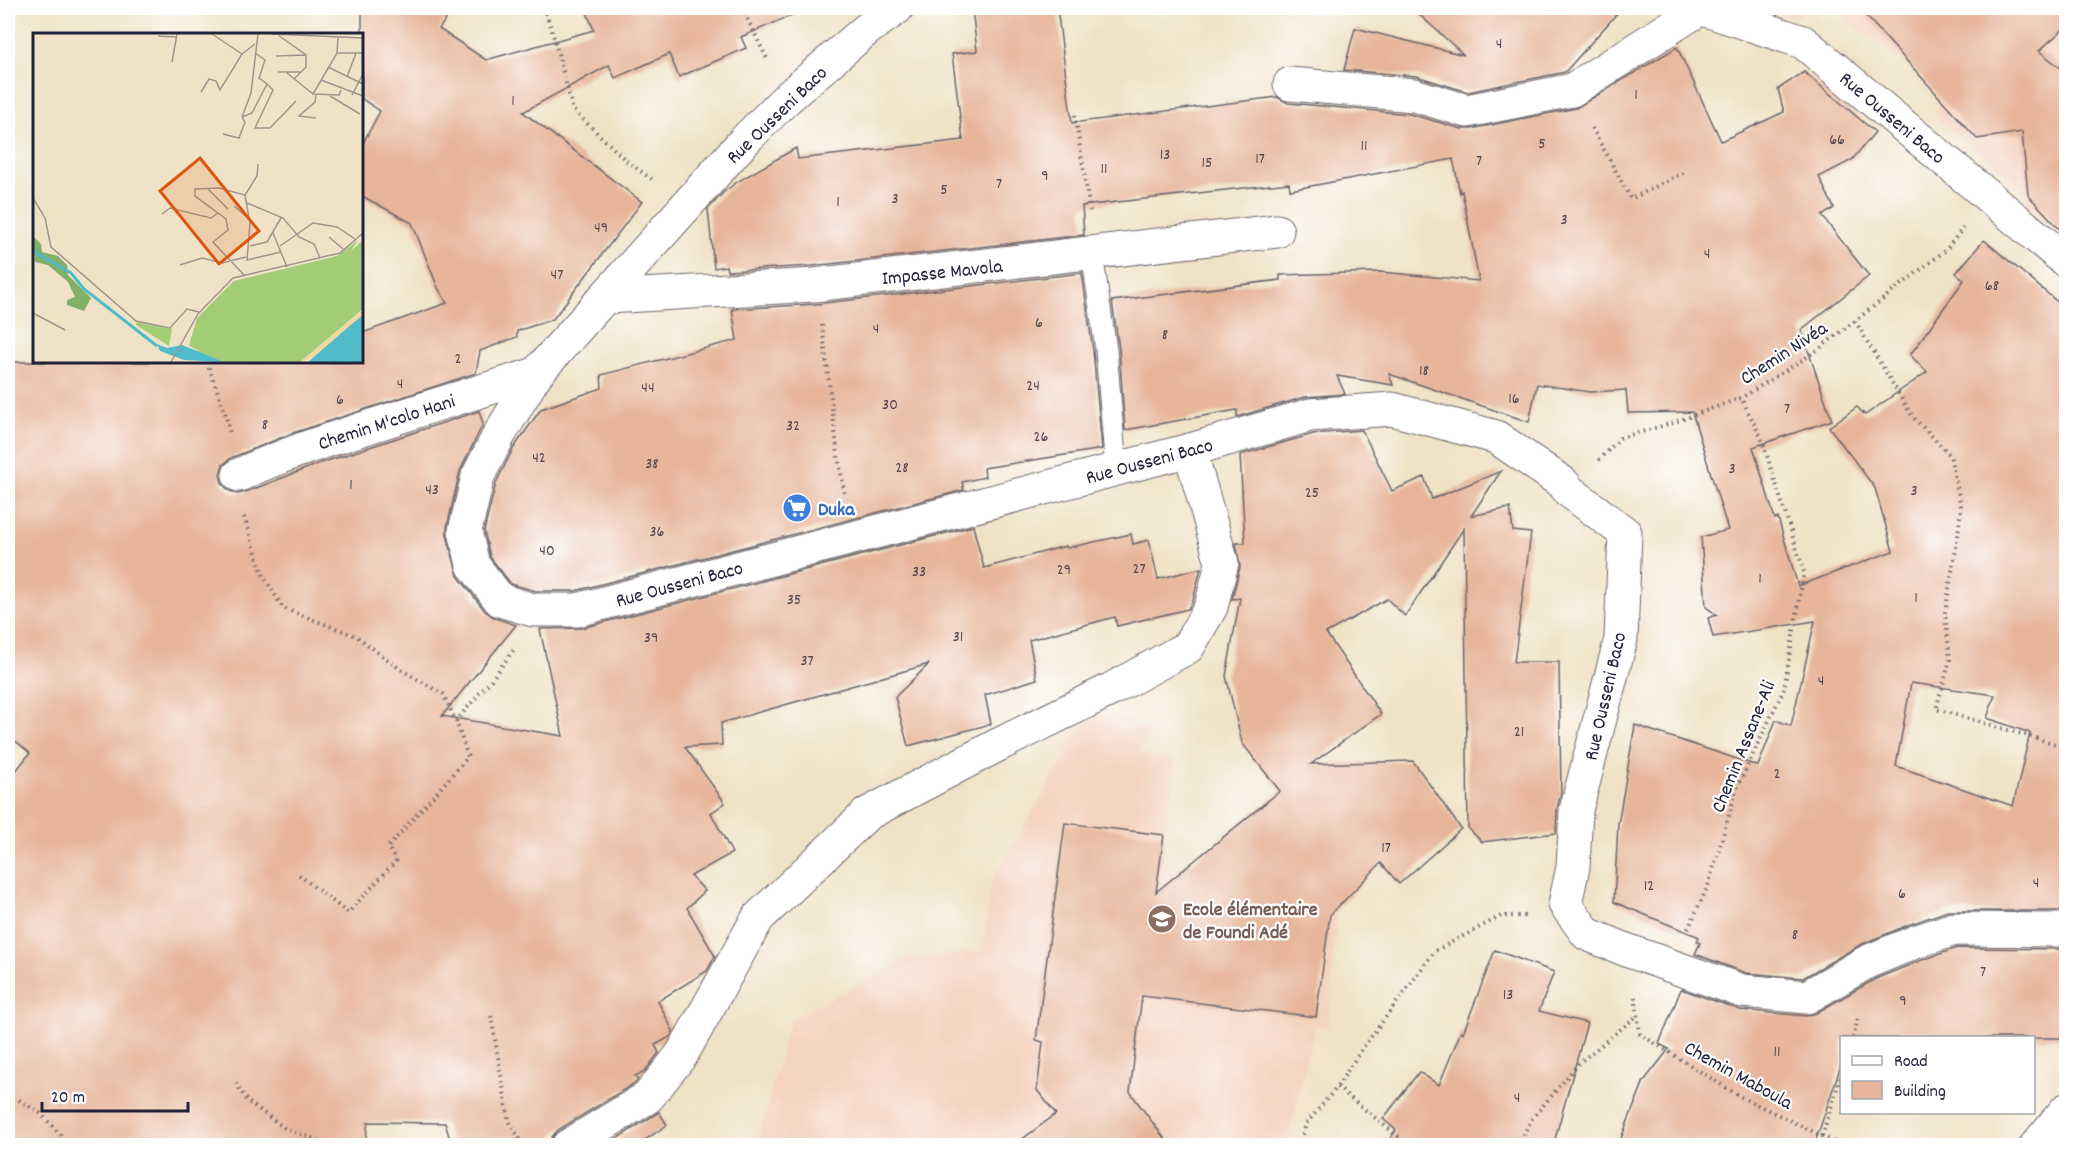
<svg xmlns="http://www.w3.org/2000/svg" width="2074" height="1153" font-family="Dekko,sans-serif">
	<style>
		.built { fill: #f4d3c0 }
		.building { fill: #e7b59a; fill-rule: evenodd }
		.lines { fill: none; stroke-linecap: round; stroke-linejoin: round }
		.service-casing { stroke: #6a656c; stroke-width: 23 }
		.minor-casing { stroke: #6a656c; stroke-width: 35 }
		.path { stroke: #6a656c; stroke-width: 4; stroke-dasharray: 1.5 4.5; stroke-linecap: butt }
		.service { stroke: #fff; stroke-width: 21 }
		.minor { stroke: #fff; stroke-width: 33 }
		.labels { text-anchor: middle; stroke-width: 4.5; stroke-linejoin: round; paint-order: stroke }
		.number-label { font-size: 16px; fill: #534753 }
		.street-label { font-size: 20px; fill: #22223b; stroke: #fff }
		.shop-label { font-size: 20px; font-weight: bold; fill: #366cbe; stroke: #fff; text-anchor: start }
		.education-label { font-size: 20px; font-weight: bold; fill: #785e54; stroke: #fff; text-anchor: start }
		.inset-river { fill: none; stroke: #50bbcb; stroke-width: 3 }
		.inset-road { fill: none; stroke: #9e958e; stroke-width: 1.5 }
		.view { fill: #de560e; fill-opacity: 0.15; stroke: #de560e; stroke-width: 3 }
		.inset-edge { fill: none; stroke: #22223b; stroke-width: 3 }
	</style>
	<rect width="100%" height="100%" fill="#fff"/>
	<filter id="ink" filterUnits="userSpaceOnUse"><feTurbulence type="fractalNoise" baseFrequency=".0167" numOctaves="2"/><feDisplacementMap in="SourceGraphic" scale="12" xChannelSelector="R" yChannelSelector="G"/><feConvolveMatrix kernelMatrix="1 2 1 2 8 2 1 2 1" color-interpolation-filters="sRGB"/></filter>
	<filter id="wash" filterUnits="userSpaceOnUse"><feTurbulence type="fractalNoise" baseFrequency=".008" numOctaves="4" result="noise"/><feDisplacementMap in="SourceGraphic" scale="24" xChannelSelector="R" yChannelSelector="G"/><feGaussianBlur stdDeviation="1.35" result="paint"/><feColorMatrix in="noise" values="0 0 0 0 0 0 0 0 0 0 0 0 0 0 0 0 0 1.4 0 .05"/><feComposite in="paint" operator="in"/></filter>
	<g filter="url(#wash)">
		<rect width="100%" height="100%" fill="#f0e2c6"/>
		<g class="built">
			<polygon points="1765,8 1806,8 1796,16"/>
			<polygon points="1834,8 2066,8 2066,229 2058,229 2027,205 2026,192 1973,146 1938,119 1934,83 1859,29"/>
			<polygon points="1096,705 1150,731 1139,753 1175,760 1162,861 1339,889 1328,1027 1315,1026 1287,1145 756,1146 790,1020 907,959 983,950 991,882"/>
		</g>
		<g id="blocks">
			<g class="building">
				<polygon points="362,8 453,8 439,29 486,60 594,30 585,8 809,8 741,37 746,48 679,77 669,54 615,78 609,65 523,112 642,202 553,319 517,331 517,337 480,351 476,373 290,434 231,458 223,465 220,474 222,483 228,490 237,494 246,492 318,464 479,411 483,424 460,471 447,527 447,535 458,576 485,611 495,618 516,625 442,716 563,736 540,629 582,628 973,526 984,568 1066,546 1067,548 1131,534 1133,544 1149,540 1158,579 1201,568 1193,600 1188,609 1117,626 1115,617 1029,640 1037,679 985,695 991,724 908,746 895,697 929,664 721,723 722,745 685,747 725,803 711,813 732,853 691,876 705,891 687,908 715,956 707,971 658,1001 673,1031 670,1037 655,1045 659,1053 645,1071 635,1076 638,1080 635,1083 558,1130 552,1137 549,1146 452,1146 445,1123 368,1122 365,1146 8,1146 8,781 30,753 8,735 8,362 362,362 362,333 447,303 438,288 412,223 362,196 362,145 380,111 362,99"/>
				<path d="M972,8H1057L1072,123L1277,97L1288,103L1410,114L1462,129H1471L1576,108L1677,47L1721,141L1784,112L1778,89L1804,72L1875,132L1852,160L1819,177L1834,208L1822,216L1869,276L1801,330L1832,420L1753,447L1775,519L1778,518L1798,586L1893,551L1875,488L1829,427L1857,407L1865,415L1927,372L1910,355L1964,280L1956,273L1984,240L2067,310V911H1948L1908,925L1860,945L1803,978L1746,973L1695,954L1700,943L1697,942L1699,937L1614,902L1618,824L1635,725L1758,766L1776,720L1791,726L1815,621L1713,637L1708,618L1717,615L1706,607L1701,537L1728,530L1692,412L1628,413L1626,390L1590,392L1537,384L1529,422L1389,374L1393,385L1337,376L1345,394L1305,397L1237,417V410L1125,430L1119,349L1112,301L1280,280V275L1380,272L1479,281L1462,191L1460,193L1453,159L1290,190L1289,183L1082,206L1084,235L812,266L727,271L726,266L714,268L708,209L724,192L737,182L796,148L798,159L963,140L952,54L977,51ZM1911,683L1995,695L1987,718L2030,733L2013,806L1896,766Z"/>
				<polygon points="1412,8 1622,8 1565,72 1468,92 1416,76 1344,70 1355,28 1464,55"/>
				<polygon points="1859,8 2067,8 2067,26 2039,51 2067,73 2067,237 2028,195 2022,132 1977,139"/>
				<polygon points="1082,273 1093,351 1102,449 984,468 985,477 962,482 964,490 575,591 536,591 511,584 490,557 484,531 496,483 513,449 541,409 602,388 601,375 737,340 732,309 816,304"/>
				<polygon points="1362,430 1392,491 1424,477 1432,499 1501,471 1471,516 1510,508 1513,531 1531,533 1514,662 1559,662 1561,793 1557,809 1556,833 1482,842 1468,828 1464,528 1405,616 1387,599 1326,633 1381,714 1311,764 1413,761 1461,829 1399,884 1381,863 1330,915 1316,1017 1142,996 1130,1092 1170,1146 1013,1146 1056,1114 1037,1090 1043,1042 1036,1040 1065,823 1164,835 1156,892 1280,791 1242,743 1226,676 1240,598 1232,599 1240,567 1236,543 1245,543 1240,455 1313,434"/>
				<polygon points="1957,948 2067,949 2067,1038 1842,1038 1842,1062 1814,1146 1618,1146 1644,1081 1669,1049 1659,1044 1681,989 1740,1010 1806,1016 1816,1013 1875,979 1922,960"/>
				<polygon points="1495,950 1554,972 1539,1011 1587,1023 1553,1146 1385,1146 1396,1130 1383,1119 1419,1072 1439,1085 1461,1031 1463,1033"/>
				<polygon points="659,1112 667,1125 636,1146 605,1146"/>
			</g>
		</g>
	</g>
	<g filter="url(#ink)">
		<use href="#blocks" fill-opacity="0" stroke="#6a656c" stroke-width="1.5"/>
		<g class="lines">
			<g class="service-casing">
				<polyline id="service" points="1092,253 1106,350 1116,469"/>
			</g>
			<g class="minor-casing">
				<g id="minor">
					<polyline points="897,8 866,30 786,99 745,140 536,374 499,435 478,476 465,531 473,565 500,600 533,610 577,610 1190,450 1310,415 1392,409 1496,437 1563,483 1569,491 1625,533 1621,639 1576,810 1573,867 1565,904 1587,934 1629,951 1742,991 1807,997 1867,962 1915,942 1954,929 2066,930"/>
					<polyline points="1700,8 1803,42 2066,261"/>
					<polyline points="1290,84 1414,95 1467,111 1572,90 1701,8"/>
					<polyline points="607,297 814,285 1277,231"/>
					<path d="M239,475C277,457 316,444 356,431C416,411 476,392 536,374"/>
					<polyline points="568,1146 648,1097 682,1054 758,918 867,814 996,746 1110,690 1188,647 1211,607 1222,563 1190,450"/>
					<polyline points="2036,1146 2066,1110"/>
				</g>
			</g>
			<g class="path">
				<polyline points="543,8 552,30 573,110 629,163 653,180"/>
				<polyline points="742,8 768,61"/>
				<polyline points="1075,115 1090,211"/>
				<polyline points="1592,128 1631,199 1685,172"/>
				<polyline points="1855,321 1912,416 1950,455 1961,506 1958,536 1945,613 1950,660 1936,709 2066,747"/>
				<polyline points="822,325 838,456 845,496"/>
				<polyline points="207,362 225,413 230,434"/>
				<polyline points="1599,460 1620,438 1672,423 1741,398 1815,352 1946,250 1963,228"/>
				<polyline points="244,517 264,577 283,608 356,636 400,669 443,694 456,721 492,679 515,648"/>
				<polyline points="299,875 348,913 396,861 388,847 468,757 456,721"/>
				<polyline points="1688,929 1708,886 1737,788 1784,689 1804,572 1761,437 1741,398"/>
				<polyline points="1635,997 1640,1034 1741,1097 1843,1146"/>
				<polyline points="491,1016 509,1121 524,1146"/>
				<polyline points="1853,1038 1858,1018"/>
				<polyline points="236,1083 247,1101 286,1129 329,1144 384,1144 449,1140 450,1146"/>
				<polyline points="1337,1087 1410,1146"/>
				<polyline points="19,1100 40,1113 71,1146"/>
				<polyline points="1822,1136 1842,1073"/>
				<polyline points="1299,1146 1306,1124 1337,1087 1362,1049 1435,951 1501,916 1526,916"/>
				<polyline points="1518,1146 1531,1120 1579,1063 1637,1016"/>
			</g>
			<use href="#service" class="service"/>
			<use href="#minor" class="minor"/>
		</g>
	</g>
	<defs>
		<g id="supermarket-disc" transform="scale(1.5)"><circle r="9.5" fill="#3f7fe0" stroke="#fff"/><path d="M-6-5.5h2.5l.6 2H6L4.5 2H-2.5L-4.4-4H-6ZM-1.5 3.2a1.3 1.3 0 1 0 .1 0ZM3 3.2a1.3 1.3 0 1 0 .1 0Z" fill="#fff"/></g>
		<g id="school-disc" transform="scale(1.5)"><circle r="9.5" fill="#8d6e63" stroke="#fff"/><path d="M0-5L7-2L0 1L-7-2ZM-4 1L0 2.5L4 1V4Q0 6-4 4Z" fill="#fff"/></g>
	</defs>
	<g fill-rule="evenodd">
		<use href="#supermarket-disc" x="797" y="508"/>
		<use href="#school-disc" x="1162" y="919"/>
	</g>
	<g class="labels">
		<g class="number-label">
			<text x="1499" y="48">4</text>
			<text x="1636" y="99">1</text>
			<text x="513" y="105">1</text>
			<text x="1837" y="144">66</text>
			<text x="1542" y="148">5</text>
			<text x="1364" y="150">11</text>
			<text x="1165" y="159">13</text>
			<text x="1260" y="163">17</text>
			<text x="1479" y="165">7</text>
			<text x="1207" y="167">15</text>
			<text x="1104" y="173">11</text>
			<text x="1045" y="180">9</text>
			<text x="999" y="188">7</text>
			<text x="944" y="194">5</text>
			<text x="895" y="203">3</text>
			<text x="838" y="206">1</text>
			<text x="1564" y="224">3</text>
			<text x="601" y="232">49</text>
			<text x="1707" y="258">4</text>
			<text x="557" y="279">47</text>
			<text x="1992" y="290">68</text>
			<text x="1039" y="327">6</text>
			<text x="876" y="333">4</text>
			<text x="1165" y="339">8</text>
			<text x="458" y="363">2</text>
			<text x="1424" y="375">18</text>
			<text x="400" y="388">4</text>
			<text x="1033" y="390">24</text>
			<text x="648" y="392">44</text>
			<text x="1514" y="403">16</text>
			<text x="340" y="404">6</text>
			<text x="890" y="409">30</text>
			<text x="1787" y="413">7</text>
			<text x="265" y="429">8</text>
			<text x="793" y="430">32</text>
			<text x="1041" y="441">26</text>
			<text x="539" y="462">42</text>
			<text x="652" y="468">38</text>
			<text x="902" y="472">28</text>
			<text x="1732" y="473">3</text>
			<text x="351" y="489">1</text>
			<text x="432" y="494">43</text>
			<text x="1914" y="495">3</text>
			<text x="1312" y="497">25</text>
			<text x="657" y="536">36</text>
			<text x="547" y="555">40</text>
			<text x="1139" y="573">27</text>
			<text x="1064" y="574">29</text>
			<text x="919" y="576">33</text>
			<text x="1760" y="583">1</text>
			<text x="1916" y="602">1</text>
			<text x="794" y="604">35</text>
			<text x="958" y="641">31</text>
			<text x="651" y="642">39</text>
			<text x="807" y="665">37</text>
			<text x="1821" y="685">4</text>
			<text x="1519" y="736">21</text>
			<text x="1777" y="778">2</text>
			<text x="1386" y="852">17</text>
			<text x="2036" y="887">4</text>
			<text x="1649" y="890">12</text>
			<text x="1902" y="898">6</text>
			<text x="1795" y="939">8</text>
			<text x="1983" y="976">7</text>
			<text x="1508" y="999">13</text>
			<text x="1903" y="1005">9</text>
			<text x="1777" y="1056">11</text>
			<text x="1517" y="1102">4</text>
		</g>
		<g class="street-label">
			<text transform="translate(776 114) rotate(-44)" y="7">Rue Ousseni Baco</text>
			<text transform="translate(1893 117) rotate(40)" y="7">Rue Ousseni Baco</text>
			<text transform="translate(942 271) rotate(-6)" y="7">Impasse Mavola</text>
			<text transform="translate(1783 352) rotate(-33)" y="7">Chemin Nivéa</text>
			<text transform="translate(386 421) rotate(-18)" y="7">Chemin M'colo Hani</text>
			<text transform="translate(1149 460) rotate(-15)" y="7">Rue Ousseni Baco</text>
			<text transform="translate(679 583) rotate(-15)" y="7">Rue Ousseni Baco</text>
			<text transform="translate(1604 696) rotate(-77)" y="7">Rue Ousseni Baco</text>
			<text transform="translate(1742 746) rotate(-68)" y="7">Chemin Assane-Ali</text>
			<text transform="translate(1739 1074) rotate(29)" y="7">Chemin Maboula</text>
		</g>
		<g class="shop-label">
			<text x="818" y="515">Duka</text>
		</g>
		<g class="education-label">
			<text x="1183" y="915">Ecole élémentaire<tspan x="1183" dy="23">de Foundi Adé</tspan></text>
		</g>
	</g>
	<g transform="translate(33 33)">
		<rect width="330" height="330" fill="#f0e2c6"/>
		<path d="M325,207L318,218L330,207V276L267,329H191L154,316L167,318L156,313L164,285L201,248L304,223ZM104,289L139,296L136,313L103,292Z" fill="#a3cc77"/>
		<path d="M0,203L8,211L9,219L25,223L34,232L35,242L58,265L51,278L34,272V267L42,264L35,249L15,232L2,229Z" fill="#82b068"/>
		<path d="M330,277V282L283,322L267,329Z" fill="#eeda9e"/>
		<path d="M330,282V329H275L320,290ZM124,311L134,315L149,312L191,329L151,327L127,318Z" fill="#50bbcb"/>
		<path class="inset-river" d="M0,218L38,240L51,256L124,313"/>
		<path class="inset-road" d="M179,1L209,21M239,1L330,5M245,2L273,22V34L261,46M125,3L144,4M304,20H330M243,23L273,22M139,29L144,1M295,34L330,51M245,39H267M254,40L280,61L306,62L308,57M314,44L323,20M288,47L330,63M234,51L240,57L222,95H237L263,68M168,59L176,46L183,48L187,57L209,21L222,11M280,61L304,20L305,4M283,61L282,69L266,83L283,85M319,62L330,41M297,63L327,81M209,84L219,80L234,51L226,45L232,27L222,20M209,84L218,60L225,1M190,101L206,105L212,89L209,84M174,155L195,176M212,162L224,143L225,131M0,165L12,185L18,214L103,288L137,295L154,276L166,279M214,170L250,185L266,204L281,211L287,225M201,173L215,185M129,181L137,175L178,185L185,180M240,200L254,234M296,204L310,216M217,213L234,209L248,185M247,213L280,190L304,194L322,206M147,232L169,225L189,230L213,224M211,242L180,209L195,197L193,186L162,163V156L186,155L212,162L217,190L214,227L248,219M0,280L32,297M138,329L165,281L200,245L307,220L330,200"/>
		<path class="view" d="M167,125L226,198L186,231L127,158Z"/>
		<rect width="330" height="330" class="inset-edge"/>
	</g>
	<rect width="2074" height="1153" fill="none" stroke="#fff" stroke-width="30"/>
	<rect x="1840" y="1036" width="195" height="78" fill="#ffffff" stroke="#a7a7b1" stroke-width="1.5"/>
	<rect x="1852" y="1056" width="30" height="9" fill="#ffffff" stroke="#a7a7b1" stroke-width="1.5"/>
	<text x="1894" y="1066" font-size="18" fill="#22223b">Road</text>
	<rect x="1852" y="1081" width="30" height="18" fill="#e7b59a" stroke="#a7a7b1" stroke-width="1.5"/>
	<text x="1894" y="1096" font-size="18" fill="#22223b">Building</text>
	<path d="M42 1102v9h146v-9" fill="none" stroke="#22223b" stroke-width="3"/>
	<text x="51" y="1102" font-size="18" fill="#22223b" stroke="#ffffff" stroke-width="4.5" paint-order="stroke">20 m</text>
</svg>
